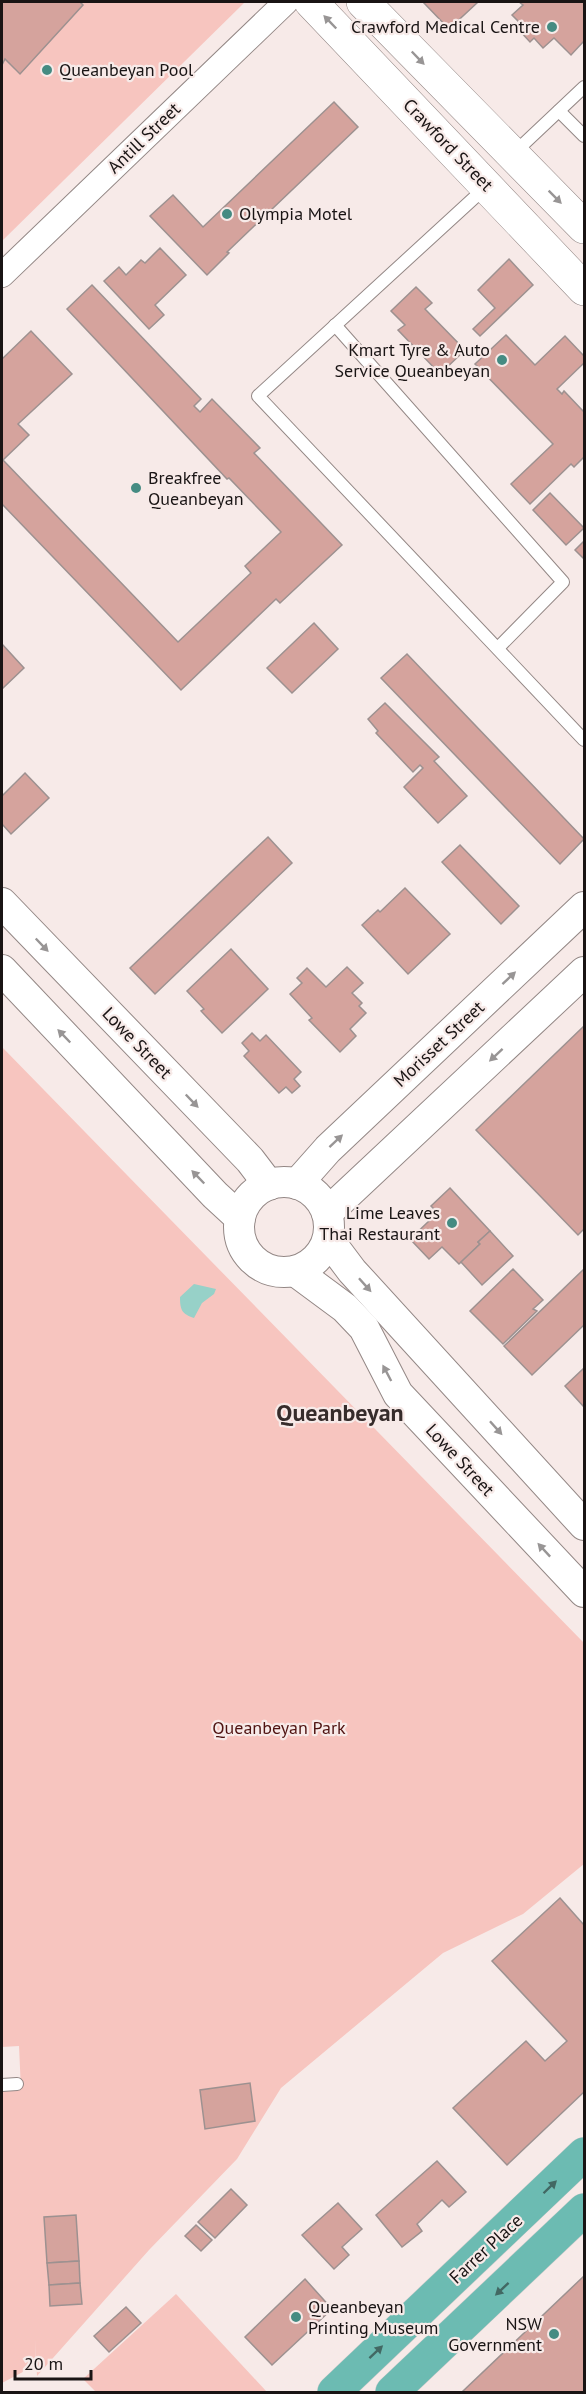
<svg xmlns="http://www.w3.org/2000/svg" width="586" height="2394" font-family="'PT Sans',sans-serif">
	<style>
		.green { fill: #f7c5bf }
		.water { fill: #97d1c8 }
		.building { fill: #d5a39d; stroke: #9d9190; stroke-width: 1.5 }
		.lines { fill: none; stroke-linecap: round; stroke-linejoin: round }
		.service-casing { stroke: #938785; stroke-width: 14 }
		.minor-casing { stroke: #938785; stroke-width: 26 }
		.tertiary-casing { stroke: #938785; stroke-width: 32 }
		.secondary-casing { stroke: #938785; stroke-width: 34 }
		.trunk-casing { stroke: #cccbcb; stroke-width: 34 }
		.service { stroke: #fff; stroke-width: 12 }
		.minor { stroke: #fff; stroke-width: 24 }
		.tertiary { stroke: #fff; stroke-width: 30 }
		.secondary { stroke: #fff; stroke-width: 33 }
		.trunk { stroke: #6cbbb2; stroke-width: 33 }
		.oneway { fill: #989595 }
		.oneway2 { fill: #426863 }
		.poi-dot { fill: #458b82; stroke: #f7eae8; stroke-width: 2 }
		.labels { text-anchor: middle; stroke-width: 4.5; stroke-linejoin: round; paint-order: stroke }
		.poi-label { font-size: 18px; fill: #191414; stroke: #f7eae8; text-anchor: end }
		.street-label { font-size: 18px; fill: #191414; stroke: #f7eae8 }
		.park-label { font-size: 18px; fill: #4f1311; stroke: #f7eae8 }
		.district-label { font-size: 24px; font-weight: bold; fill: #362c2b; stroke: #f7eae8 }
	</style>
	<rect width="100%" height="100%" fill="#f7eae8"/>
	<g class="green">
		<polygon points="2,2 243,2 244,3 2,241"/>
		<polygon points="2,1047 584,1643 584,1864 523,1914 443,1953 281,2088 237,2159 149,2250 37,2376 35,2340 36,2365 2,2383 2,2092 21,2090 19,2046 2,2047"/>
		<polygon points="176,2294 267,2392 96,2392 83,2379"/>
	</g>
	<path class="water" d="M194,1284L216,1289L214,1294L202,1303L194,1318C182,1314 180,1310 180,1297Z"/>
	<g class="building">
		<polygon points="2,2 80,2 83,5 20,74 5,59 2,65"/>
		<polygon points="423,2 478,2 449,29"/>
		<polygon points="519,2 584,2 584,41 571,55 554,38 543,48 534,38 530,42 518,29 522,25 512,15 523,5"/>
		<polygon points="334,102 358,127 227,252 229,253 207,275 150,216 173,195 203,227"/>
		<polygon points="160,248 186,275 155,305 164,315 149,329 104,281 119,267 126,275 141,260 145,263"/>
		<polygon points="509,259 533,285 480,336 473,329 495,308 478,290"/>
		<polygon points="92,285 201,399 194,406 200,412 212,399 260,448 254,453 342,545 280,603 276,599 181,690 2,504 2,359 31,331 72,374 18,424 29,435 3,460 178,642 251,573 245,566 281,532 229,478 227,479 67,309"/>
		<polygon points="416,287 432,303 425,309 465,350 440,374 398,330 405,325 391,311"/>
		<polygon points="506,335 535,365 565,336 584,356 584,363 557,389 562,394 564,391 584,412 584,457 574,467 571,464 530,504 511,484 553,444 475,364"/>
		<polygon points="550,493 584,528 566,545 533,510"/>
		<polygon points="584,541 584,559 575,550"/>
		<polygon points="314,623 338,649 292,693 267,668"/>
		<polygon points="2,644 24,668 3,688 2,686"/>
		<polygon points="407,654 584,839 560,864 381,678"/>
		<polygon points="385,703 439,757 434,761 467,796 438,823 404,787 423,768 420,765 413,772 376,733 378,731 368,719"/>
		<polygon points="25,773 49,798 11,834 2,824 2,796"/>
		<polygon points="268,837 292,863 155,994 130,968"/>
		<polygon points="460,845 519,906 501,924 442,862"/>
		<polygon points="405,888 450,934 408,974 362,925 378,910 380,912"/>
		<polygon points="231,949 268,989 222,1033 201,1011 204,1009 187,991"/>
		<polygon points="347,967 363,983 352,993 362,1003 359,1006 366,1013 350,1029 356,1036 340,1052 309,1020 312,1018 290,994 302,983 297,978 307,968 326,987"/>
		<polygon points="584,1026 584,1229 578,1235 476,1130"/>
		<polygon points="252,1033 260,1041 266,1035 301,1072 294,1079 300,1086 292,1093 286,1087 279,1093 244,1056 249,1051 242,1043"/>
		<polygon points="450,1188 490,1231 478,1242 480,1244 459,1264 442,1247 429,1259 410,1239 429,1221 427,1219 436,1211 431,1206"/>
		<polygon points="490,1231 513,1256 482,1285 461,1262 480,1244 478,1242"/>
		<polygon points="513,1269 543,1300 533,1309 537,1311 503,1344 470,1311"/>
		<polygon points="584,1269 584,1325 532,1375 504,1346"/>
		<polygon points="584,1368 584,1407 565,1386"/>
		<polygon points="560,1898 584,1925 584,2092 507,2165 453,2108 526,2041 545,2061 567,2041 492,1961"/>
		<polygon points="250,2083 255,2121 205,2129 200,2090"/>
		<polygon points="437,2161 466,2192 449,2207 442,2200 417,2224 422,2231 402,2247 376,2215"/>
		<polygon points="231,2189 247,2205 215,2238 198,2222"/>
		<polygon points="338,2203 362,2229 342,2247 349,2255 334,2269 302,2235"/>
		<polygon points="76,2215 79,2261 47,2263 44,2217"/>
		<polygon points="196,2225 212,2240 201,2251 185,2236"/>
		<polygon points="79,2261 80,2283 49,2285 47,2263"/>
		<polygon points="584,2276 584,2392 462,2392"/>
		<polygon points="305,2279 332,2309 272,2365 245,2337"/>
		<polygon points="80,2283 82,2304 50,2306 49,2285"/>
		<polygon points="126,2307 141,2323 109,2352 94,2336"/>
	</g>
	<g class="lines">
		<g class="service-casing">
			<g id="service">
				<polyline points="559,111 584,136"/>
				<polyline points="513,154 584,87"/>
				<polyline points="486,187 258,396 584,740"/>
				<polyline points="335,325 563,582 498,648"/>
				<polyline points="2,2085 17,2084"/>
			</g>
		</g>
		<g class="minor-casing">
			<polyline id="minor" points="2,275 286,2"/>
		</g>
		<g class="tertiary-casing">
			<g id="tertiary">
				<polyline points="2,903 250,1160 269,1185"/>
				<polyline points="2,970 215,1195 240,1218"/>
				<circle cx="284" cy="1227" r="45"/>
				<polyline points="297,1184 328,1149 584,907"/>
				<polyline points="327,1213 584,972"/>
				<polyline points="328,1239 352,1271 584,1525"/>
				<polyline points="295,1271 345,1308 364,1328 398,1394 584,1592"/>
			</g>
		</g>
		<g class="secondary-casing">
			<g id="secondary">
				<polyline points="311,2 584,289"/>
				<polyline points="363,2 584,227"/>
			</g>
		</g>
		<g class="trunk-casing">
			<g id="trunk">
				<polyline points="334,2392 584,2154"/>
				<polyline points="392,2392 584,2210"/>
			</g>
		</g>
		<use href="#service" class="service"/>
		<use href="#minor" class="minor"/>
		<use href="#tertiary" class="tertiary"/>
		<use href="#secondary" class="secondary"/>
		<use href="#trunk" class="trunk"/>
	</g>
	<defs><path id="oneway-solid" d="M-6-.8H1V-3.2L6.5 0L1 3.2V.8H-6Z" transform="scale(1.5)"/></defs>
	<g class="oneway">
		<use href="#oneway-solid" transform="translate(330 22) rotate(-134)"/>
		<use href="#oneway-solid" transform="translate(418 58) rotate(46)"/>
		<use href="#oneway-solid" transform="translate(555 197) rotate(45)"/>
		<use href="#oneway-solid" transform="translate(42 945) rotate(46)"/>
		<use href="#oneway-solid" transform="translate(509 978) rotate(-43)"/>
		<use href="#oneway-solid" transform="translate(64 1036) rotate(-134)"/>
		<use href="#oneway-solid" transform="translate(496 1055) rotate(137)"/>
		<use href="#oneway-solid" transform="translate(192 1101) rotate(46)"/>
		<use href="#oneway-solid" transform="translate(336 1141) rotate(-43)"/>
		<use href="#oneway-solid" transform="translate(198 1177) rotate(-134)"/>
		<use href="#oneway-solid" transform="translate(365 1285) rotate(48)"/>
		<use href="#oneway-solid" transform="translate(387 1373) rotate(-118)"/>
		<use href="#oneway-solid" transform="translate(496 1428) rotate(48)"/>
		<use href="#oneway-solid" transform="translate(544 1550) rotate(-133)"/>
	</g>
	<g class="oneway2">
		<use href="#oneway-solid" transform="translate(550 2187) rotate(-44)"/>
		<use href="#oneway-solid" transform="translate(502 2289) rotate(137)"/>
		<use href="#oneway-solid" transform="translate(376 2352) rotate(-43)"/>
	</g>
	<g class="poi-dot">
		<circle cx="552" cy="27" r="6"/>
		<circle cx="47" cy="70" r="6"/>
		<circle cx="227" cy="214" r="6"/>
		<circle cx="502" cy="360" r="6"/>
		<circle cx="136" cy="488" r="6"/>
		<circle cx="452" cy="1223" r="6"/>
		<circle cx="296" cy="2317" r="6"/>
		<circle cx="554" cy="2334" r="6"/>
	</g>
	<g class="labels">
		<g class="poi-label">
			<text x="540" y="33">Crawford Medical Centre</text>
			<text x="59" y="76" text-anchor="start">Queanbeyan Pool</text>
			<text x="239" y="220" text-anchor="start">Olympia Motel</text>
			<text x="490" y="356">Kmart Tyre &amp; Auto<tspan x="490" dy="21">Service Queanbeyan</tspan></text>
			<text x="148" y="484" text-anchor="start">Breakfree<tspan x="148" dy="21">Queanbeyan</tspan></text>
			<text x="440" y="1219">Lime Leaves<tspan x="440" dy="21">Thai Restaurant</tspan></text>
			<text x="308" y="2313" text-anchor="start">Queanbeyan<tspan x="308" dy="21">Printing Museum</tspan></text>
			<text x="542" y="2330">NSW<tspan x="542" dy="21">Government</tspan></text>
		</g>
		<g class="street-label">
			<text transform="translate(144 138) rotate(-44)" y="6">Antill Street</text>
			<text transform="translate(448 145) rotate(46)" y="6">Crawford Street</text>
			<text transform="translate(137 1043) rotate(46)" y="6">Lowe Street</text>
			<text transform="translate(439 1044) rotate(-43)" y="6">Morisset Street</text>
			<text transform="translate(460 1460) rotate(47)" y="6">Lowe Street</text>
			<text transform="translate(486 2249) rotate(-43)" y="6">Farrer Place</text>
		</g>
		<g class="park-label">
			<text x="279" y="1734">Queanbeyan Park</text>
		</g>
		<g class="district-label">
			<text x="340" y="1421">Queanbeyan</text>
		</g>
	</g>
	<rect width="586" height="2394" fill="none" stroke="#191414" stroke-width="6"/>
	<path d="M15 2370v9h76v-9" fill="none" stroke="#191414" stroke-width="3"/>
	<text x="24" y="2370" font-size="18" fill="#191414" stroke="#f7eae8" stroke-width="4.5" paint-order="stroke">20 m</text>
</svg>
